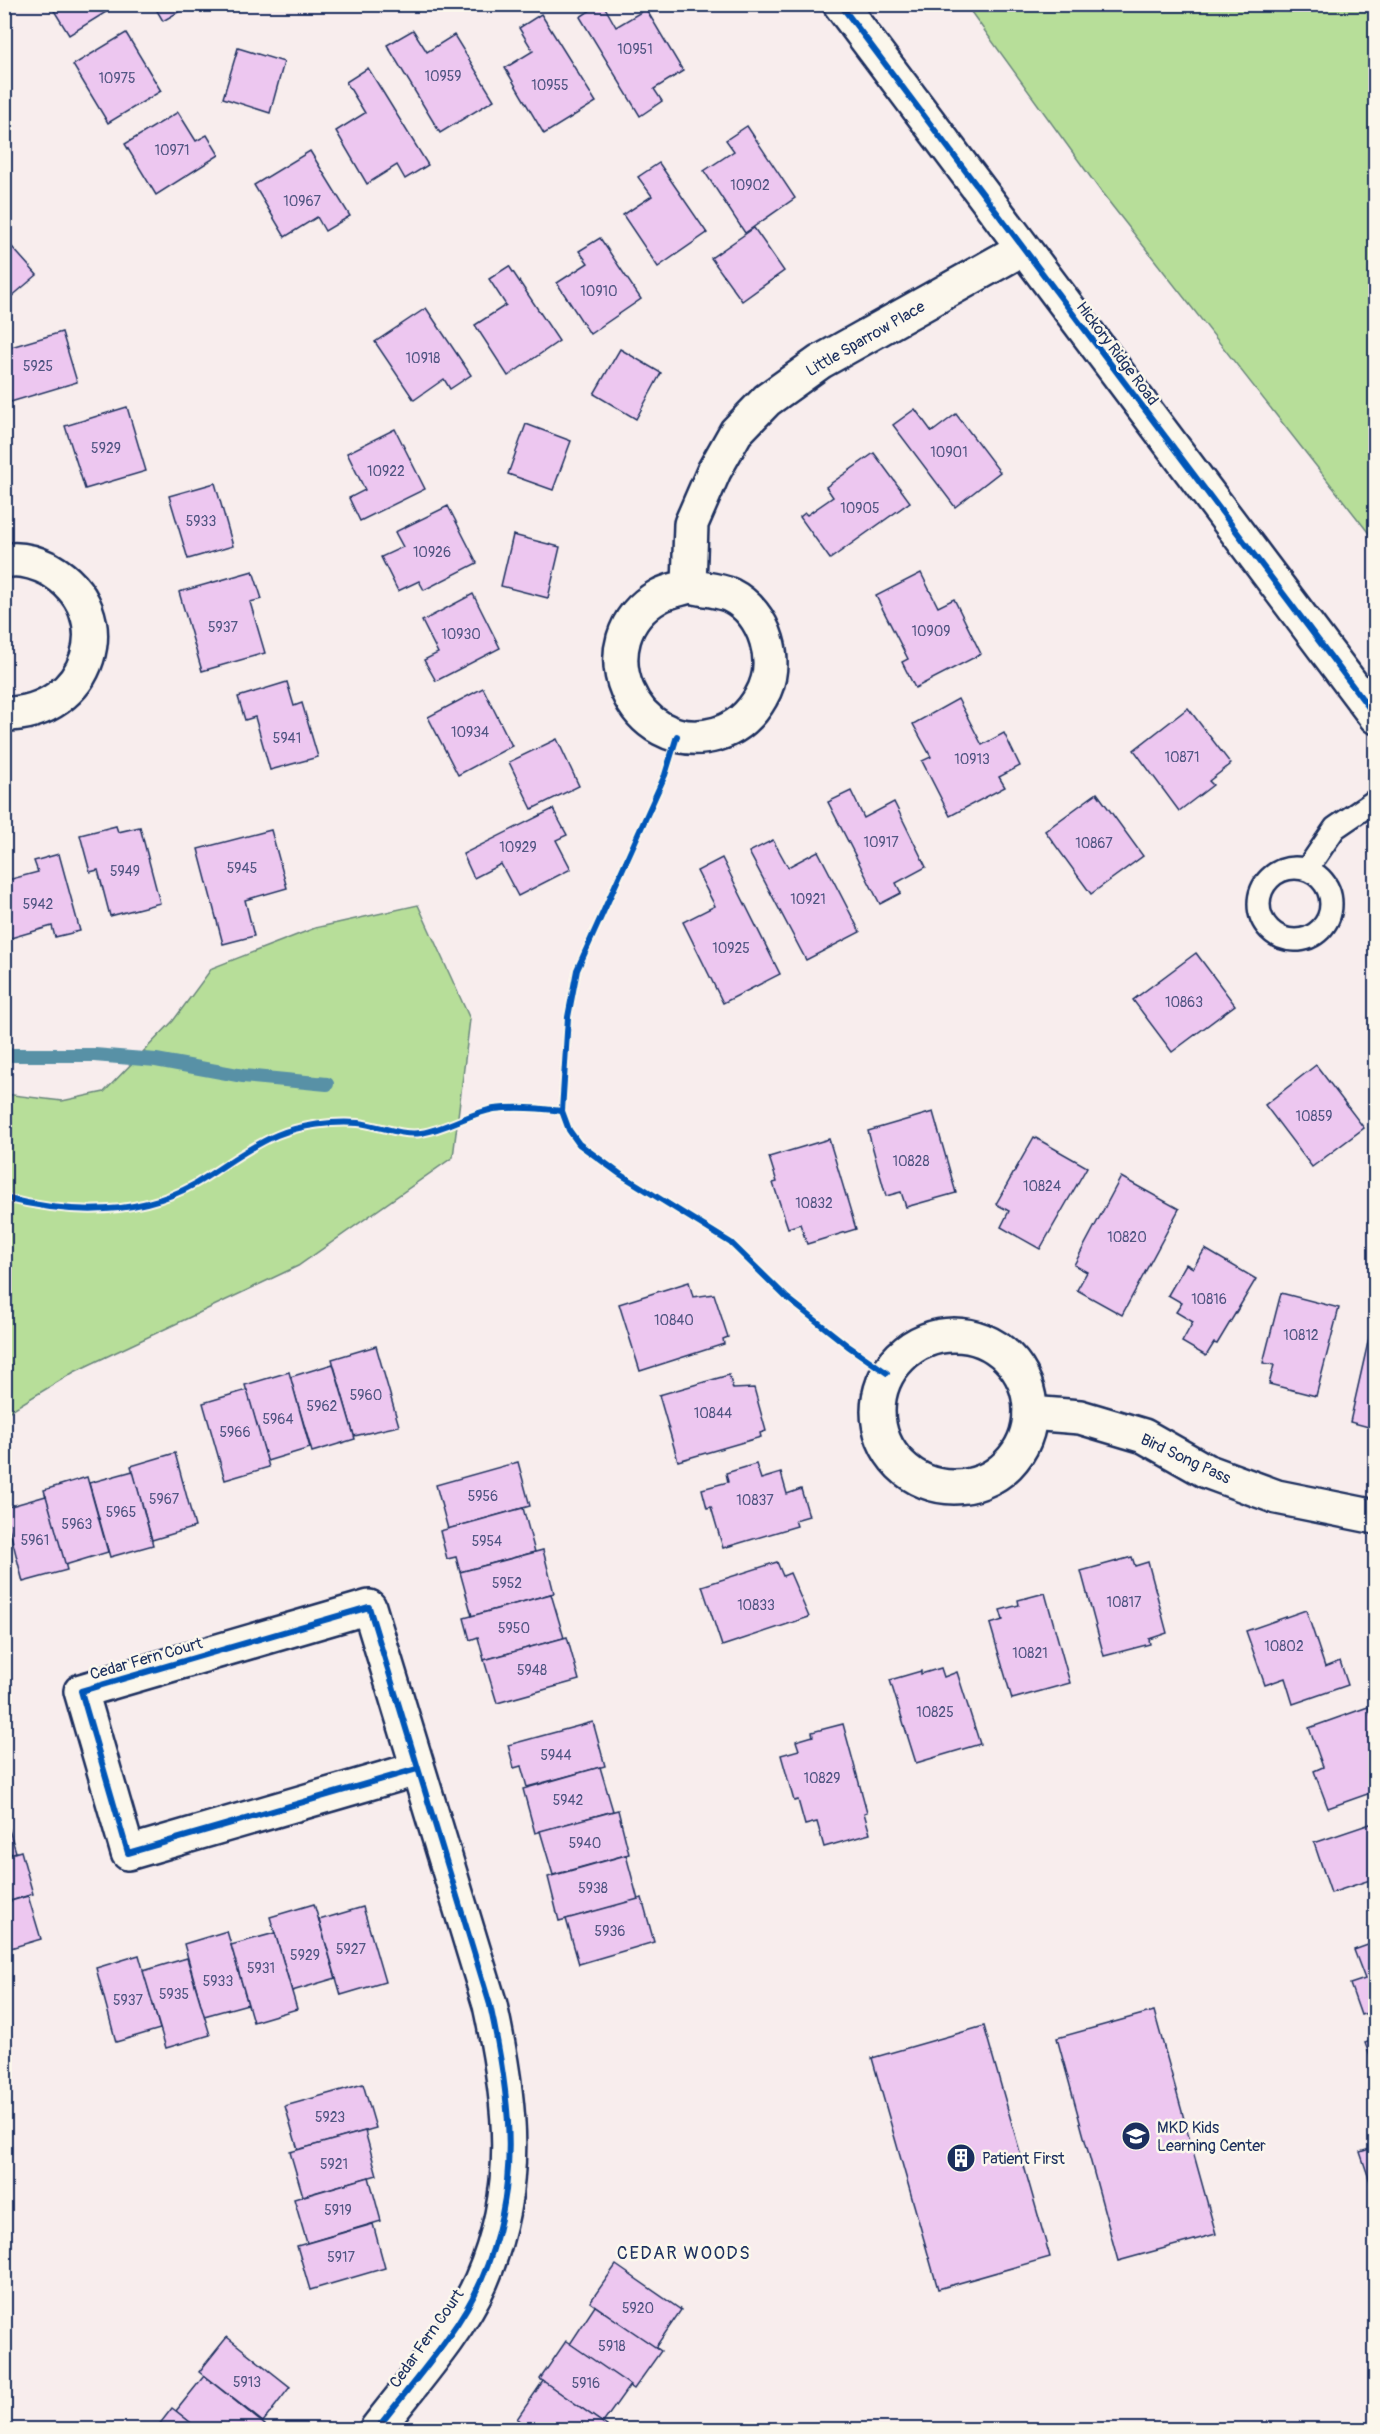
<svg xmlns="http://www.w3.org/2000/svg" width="1380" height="2434" font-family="Pangolin,sans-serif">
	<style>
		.green { fill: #b7de99; stroke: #69867c; stroke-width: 1.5 }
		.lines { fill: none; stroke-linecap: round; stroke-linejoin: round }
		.stream { stroke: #5891a6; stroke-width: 14 }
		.building { fill: #edc7f0; stroke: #1b2f5e; stroke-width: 1.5 }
		.service-casing { stroke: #1b2f5e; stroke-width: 26 }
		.minor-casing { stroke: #1b2f5e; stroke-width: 38 }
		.tertiary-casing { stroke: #1b2f5e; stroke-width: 38 }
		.service { stroke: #fbf7ec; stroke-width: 21 }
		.minor { stroke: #fbf7ec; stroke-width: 33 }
		.tertiary { stroke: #fbf7ec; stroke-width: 33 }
		.cycleway-casing { stroke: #fbf7ec; stroke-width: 10 }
		.cycleway { stroke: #0057b8; stroke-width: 6 }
		.labels { text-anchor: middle; stroke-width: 5; stroke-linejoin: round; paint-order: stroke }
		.number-label { font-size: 14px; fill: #505582 }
		.street-label { font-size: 16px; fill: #1b2f5e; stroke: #fbf7ec }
		.poi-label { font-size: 16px; fill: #1b2f5e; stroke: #fbf7ec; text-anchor: start }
		.neighbourhood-label { font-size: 18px; letter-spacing: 1.5px; fill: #1b2f5e; stroke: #fbf7ec }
	</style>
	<rect width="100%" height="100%" fill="#f8eded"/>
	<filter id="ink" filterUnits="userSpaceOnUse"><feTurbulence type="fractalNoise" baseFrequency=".0167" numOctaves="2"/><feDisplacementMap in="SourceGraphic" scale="12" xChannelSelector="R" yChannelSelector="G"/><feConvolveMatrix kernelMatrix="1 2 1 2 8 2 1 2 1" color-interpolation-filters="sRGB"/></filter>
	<g filter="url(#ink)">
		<g class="green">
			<polygon points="966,5 1375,5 1375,541 1102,193"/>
			<polygon points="418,905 470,1019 453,1157 298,1266 74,1372 5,1414 5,1094 62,1101 104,1092 173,1021 212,968 315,928"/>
		</g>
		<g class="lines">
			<polyline class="stream" points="4,1055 94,1055 156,1060 243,1076 327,1084"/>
		</g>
		<g class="building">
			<polygon points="50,4 119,4 69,35"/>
			<polygon points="153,4 192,4 163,21"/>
			<polygon points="600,4 603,4 616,27 646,9 683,71 654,89 662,101 640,116 580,17"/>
			<polygon points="541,14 596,102 544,134 505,68 533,51 519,28"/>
			<polygon points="413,30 427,52 454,35 494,100 440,133 387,45"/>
			<polygon points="126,33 161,91 108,123 73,65"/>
			<polygon points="238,48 284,62 270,113 223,98"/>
			<polygon points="368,68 428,165 405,179 397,165 367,184 336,131 365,113 346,82"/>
			<polygon points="178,112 196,141 207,135 219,155 156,195 125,144"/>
			<polygon points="747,126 795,198 745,233 704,171 734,151 726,140"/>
			<polygon points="310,151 350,216 325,231 317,217 285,237 254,185"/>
			<polygon points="659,163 707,233 658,267 623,215 652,196 638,177"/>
			<polygon points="754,228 784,271 742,301 711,258"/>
			<polygon points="4,238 37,275 4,303"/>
			<polygon points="600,238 641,299 590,334 557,283 588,263 579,251"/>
			<polygon points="509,266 559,341 508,376 475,325 506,305 489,279"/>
			<polygon points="426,308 471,375 450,389 444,379 414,400 375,342"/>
			<polygon points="62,332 77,382 4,404 4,349"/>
			<polygon points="620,349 661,373 636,419 594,394"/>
			<polygon points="127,407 146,471 85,489 65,426"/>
			<polygon points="915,409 932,432 956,414 1000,472 955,507 893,425"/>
			<polygon points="526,424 571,441 553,490 508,474"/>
			<polygon points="395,429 425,489 360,521 349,498 365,490 347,453"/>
			<polygon points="874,453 910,502 830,559 800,517 805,513 807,515 833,497 826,487"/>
			<polygon points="215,483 233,546 188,559 169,496"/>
			<polygon points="448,506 477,563 424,590 419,581 398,591 381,557 403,547 395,532"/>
			<polygon points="513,535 560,547 548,598 501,586"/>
			<polygon points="253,571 262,599 250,602 265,653 202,671 179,592"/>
			<polygon points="921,573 938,607 954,599 981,654 915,688 902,662 908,659 876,596"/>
			<polygon points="473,594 500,648 436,681 424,660 438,653 422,621"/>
			<polygon points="287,682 294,706 302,703 318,757 270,770 255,717 245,720 238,697"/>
			<polygon points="483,688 512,746 458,775 428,717"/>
			<polygon points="958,699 982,745 1004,733 1020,766 999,777 1005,787 950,816 922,761 931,757 913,724"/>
			<polygon points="1188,708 1231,764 1209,781 1213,785 1179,811 1134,750"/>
			<polygon points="557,739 579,786 532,809 509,762"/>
			<polygon points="851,791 864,818 894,802 926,867 896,883 901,893 880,904 828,802"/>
			<polygon points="1097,793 1143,856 1091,894 1045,831"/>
			<polygon points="553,809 567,835 556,840 571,869 518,896 501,864 474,878 463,854"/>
			<polygon points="116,826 118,832 140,827 160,903 110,916 98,870 90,872 80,835"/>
			<polygon points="271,830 287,888 245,900 254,936 223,944 198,849"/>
			<polygon points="773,840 788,867 818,851 860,932 806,960 749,852"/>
			<polygon points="59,854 80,931 55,937 52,926 4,940 4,881 38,872 34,861"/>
			<polygon points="722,858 780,974 723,1003 683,922 715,906 697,871"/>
			<polygon points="1196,953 1235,1005 1172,1052 1133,1000"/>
			<polygon points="1316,1065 1364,1128 1312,1167 1265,1105"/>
			<polygon points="933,1112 956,1193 906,1207 901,1192 886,1196 868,1131"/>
			<polygon points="1034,1137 1087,1167 1040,1249 1001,1227 1009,1211 996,1204"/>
			<polygon points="829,1139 856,1229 807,1244 800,1224 788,1228 773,1183 777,1182 769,1157"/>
			<polygon points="1121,1177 1179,1209 1122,1315 1077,1290 1087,1272 1074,1265"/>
			<polygon points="1205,1249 1256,1279 1217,1344 1214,1343 1206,1356 1182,1342 1193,1322 1176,1312 1182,1303 1168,1295 1186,1264 1193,1268"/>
			<polygon points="689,1282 693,1297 714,1294 728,1337 723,1339 724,1344 640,1371 619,1304"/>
			<polygon points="1281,1293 1339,1308 1316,1396 1269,1384 1274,1365 1263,1363"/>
			<polygon points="1371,1329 1376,1330 1376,1429 1350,1422"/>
			<polygon points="376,1346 399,1426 354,1436 332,1359"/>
			<polygon points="333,1364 355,1439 312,1452 290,1377"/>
			<polygon points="289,1372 310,1448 267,1461 245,1385"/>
			<polygon points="729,1375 733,1389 754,1388 766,1431 760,1433 761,1437 678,1461 659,1395"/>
			<polygon points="247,1390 269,1467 225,1480 203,1403"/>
			<polygon points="175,1453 195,1527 152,1540 131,1466"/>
			<polygon points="518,1462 530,1506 448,1529 436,1485"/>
			<polygon points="756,1464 761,1479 781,1473 787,1494 801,1489 809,1516 795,1520 797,1526 723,1548 711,1507 707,1508 702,1489 728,1482 726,1473"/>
			<polygon points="133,1471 153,1545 110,1557 89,1483"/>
			<polygon points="87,1477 108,1552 65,1565 44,1490"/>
			<polygon points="46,1496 67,1570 23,1582 4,1508"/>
			<polygon points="523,1508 535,1552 460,1572 456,1557 447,1559 440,1531"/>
			<polygon points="543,1550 554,1593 472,1616 460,1572"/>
			<polygon points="1132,1557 1135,1566 1148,1562 1167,1633 1149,1639 1150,1644 1104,1656 1081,1571"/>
			<polygon points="777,1562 783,1576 790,1573 809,1617 722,1646 702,1586"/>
			<polygon points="1045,1593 1070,1683 1012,1699 990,1624 1003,1620 1000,1610 1019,1605 1018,1600"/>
			<polygon points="551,1594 564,1638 484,1660 478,1637 470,1640 464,1618"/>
			<polygon points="1306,1610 1325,1667 1340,1661 1348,1685 1293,1704 1285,1678 1265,1685 1246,1631"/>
			<polygon points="567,1637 579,1680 497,1703 484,1660"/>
			<polygon points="941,1668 944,1677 957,1672 980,1744 916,1763 890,1680 921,1671 921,1674"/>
			<polygon points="1368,1707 1376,1727 1376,1791 1328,1808 1314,1771 1323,1767 1309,1728"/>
			<polygon points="593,1722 605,1766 527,1787 521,1766 514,1768 508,1745"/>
			<polygon points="843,1724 867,1812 864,1813 870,1834 824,1847 817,1822 805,1825 798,1800 794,1801 781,1755 799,1750 796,1741 813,1736 812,1732"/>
			<polygon points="600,1767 613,1811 535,1833 523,1789"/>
			<polygon points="618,1810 629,1854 553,1875 540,1831"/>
			<polygon points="4,1814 16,1852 4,1856"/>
			<polygon points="1376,1822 1376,1878 1331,1893 1314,1843"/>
			<polygon points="21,1851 33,1894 4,1903 4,1856"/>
			<polygon points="626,1855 638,1900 559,1921 548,1877"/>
			<polygon points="28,1896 41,1939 4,1950 4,1903"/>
			<polygon points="642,1898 654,1942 579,1964 566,1919"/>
			<polygon points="314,1904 336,1978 292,1991 270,1917"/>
			<polygon points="363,1907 385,1982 341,1995 319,1920"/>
			<polygon points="227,1931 248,2004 204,2016 184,1944"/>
			<polygon points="275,1933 297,2009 253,2022 231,1945"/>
			<polygon points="1376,1942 1376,2010 1361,2015 1350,1984 1365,1979 1354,1950"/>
			<polygon points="139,1955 160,2029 116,2042 96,1968"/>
			<polygon points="187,1958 210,2035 166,2048 143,1971"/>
			<polygon points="1154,2011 1216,2234 1118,2261 1057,2038"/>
			<polygon points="984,2026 1050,2257 938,2289 872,2058"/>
			<polygon points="1376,2039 1376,2072 1365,2043"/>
			<polygon points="363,2084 376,2128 298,2150 285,2106"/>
			<polygon points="365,2131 377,2175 303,2196 290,2152"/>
			<polygon points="1376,2147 1376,2199 1360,2152"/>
			<polygon points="369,2177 381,2221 307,2243 294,2199"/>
			<polygon points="373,2224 385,2268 310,2290 297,2246"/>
			<polygon points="616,2265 681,2310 655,2348 590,2302"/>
			<polygon points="595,2306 661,2351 634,2389 570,2344"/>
			<polygon points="227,2337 290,2387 263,2422 199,2372"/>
			<polygon points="566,2341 630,2385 603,2423 540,2379"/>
			<polygon points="204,2376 265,2425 262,2430 200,2430 176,2411"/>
			<polygon points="543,2381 607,2426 605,2430 532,2430 517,2419"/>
			<polygon points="172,2408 176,2411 200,2430 155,2430"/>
		</g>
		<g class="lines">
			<g class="service-casing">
				<g id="service">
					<circle cx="1295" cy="904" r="36"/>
					<polyline points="1307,869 1335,828 1376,800"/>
				</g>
			</g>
			<g class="minor-casing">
				<g id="minor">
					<path d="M4,561C20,557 35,562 49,569C124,612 90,715 4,714"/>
					<path d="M689,586C680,589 668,591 659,596C582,639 632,758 717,734C737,728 751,715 761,697C781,663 766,613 730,595C719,590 702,589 689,586L691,524L714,471L736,432L767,400L820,362L1022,249"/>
					<circle cx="954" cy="1411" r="76"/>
					<polyline points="1030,1413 1080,1417 1144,1436 1206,1471 1277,1497 1376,1517"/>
					<path d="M376,2430C411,2384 458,2333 481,2281C522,2187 511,2101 490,2005L369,1607L81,1691L128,1853L417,1769"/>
				</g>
			</g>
			<g class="tertiary-casing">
				<polyline id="tertiary" points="840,4 1376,717"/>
			</g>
			<use href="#service" class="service"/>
			<use href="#minor" class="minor"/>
			<use href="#tertiary" class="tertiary"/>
			<g class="cycleway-casing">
				<g id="cycleway">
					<polyline points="840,4 1376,717"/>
					<polyline points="677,736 665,775 577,970 568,1017 562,1111 569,1130 579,1144 620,1174 731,1243 786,1297 848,1346 887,1373"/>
					<path d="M4,1198C68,1214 137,1217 195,1184C222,1168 248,1147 277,1135C301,1125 333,1121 358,1123C378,1125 400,1136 421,1133C447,1129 470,1113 494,1109C517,1106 539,1108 562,1111"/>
					<path d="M376,2430C411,2384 458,2333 481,2281C522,2187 511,2101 490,2005L369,1607L81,1691L128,1853L417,1769"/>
				</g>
			</g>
			<use href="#cycleway" class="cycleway"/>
		</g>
	</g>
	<defs>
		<g id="school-disc" transform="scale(1.5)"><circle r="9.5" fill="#1b2f5e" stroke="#fbf7ec"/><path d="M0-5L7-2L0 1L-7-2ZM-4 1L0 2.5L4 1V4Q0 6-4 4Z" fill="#fff"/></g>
		<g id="building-disc" transform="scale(1.5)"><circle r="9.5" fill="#1b2f5e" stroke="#fbf7ec"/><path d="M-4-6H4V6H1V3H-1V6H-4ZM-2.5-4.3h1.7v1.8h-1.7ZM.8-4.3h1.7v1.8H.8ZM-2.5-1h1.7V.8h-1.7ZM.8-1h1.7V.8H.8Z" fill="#fff"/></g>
	</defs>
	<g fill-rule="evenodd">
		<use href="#school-disc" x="1136" y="2136"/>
		<use href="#building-disc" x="961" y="2158"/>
	</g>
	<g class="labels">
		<g class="number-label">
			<text x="635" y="54">10951</text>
			<text x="443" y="81">10959</text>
			<text x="117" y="83">10975</text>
			<text x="550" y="90">10955</text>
			<text x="172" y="155">10971</text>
			<text x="750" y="190">10902</text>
			<text x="302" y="206">10967</text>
			<text x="599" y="296">10910</text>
			<text x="423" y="363">10918</text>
			<text x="38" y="371">5925</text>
			<text x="106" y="453">5929</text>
			<text x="949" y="457">10901</text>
			<text x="386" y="476">10922</text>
			<text x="860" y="513">10905</text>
			<text x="201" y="526">5933</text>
			<text x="432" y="557">10926</text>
			<text x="223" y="632">5937</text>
			<text x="931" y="636">10909</text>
			<text x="461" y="639">10930</text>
			<text x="470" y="737">10934</text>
			<text x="287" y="743">5941</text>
			<text x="1182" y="762">10871</text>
			<text x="972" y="764">10913</text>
			<text x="881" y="847">10917</text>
			<text x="1094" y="848">10867</text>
			<text x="518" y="852">10929</text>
			<text x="242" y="873">5945</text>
			<text x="125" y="876">5949</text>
			<text x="808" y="904">10921</text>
			<text x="38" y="909">5942</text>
			<text x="731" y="953">10925</text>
			<text x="1184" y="1007">10863</text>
			<text x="1314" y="1121">10859</text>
			<text x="911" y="1166">10828</text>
			<text x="1042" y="1191">10824</text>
			<text x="814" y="1208">10832</text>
			<text x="1127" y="1242">10820</text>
			<text x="1209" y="1304">10816</text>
			<text x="674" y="1325">10840</text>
			<text x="1301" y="1340">10812</text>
			<text x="366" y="1400">5960</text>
			<text x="322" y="1411">5962</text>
			<text x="713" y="1418">10844</text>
			<text x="278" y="1424">5964</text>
			<text x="235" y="1437">5966</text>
			<text x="483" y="1501">5956</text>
			<text x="164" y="1504">5967</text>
			<text x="755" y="1505">10837</text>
			<text x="121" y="1517">5965</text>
			<text x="77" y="1529">5963</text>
			<text x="35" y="1545">5961</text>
			<text x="487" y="1546">5954</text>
			<text x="507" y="1588">5952</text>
			<text x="1124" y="1607">10817</text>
			<text x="756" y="1610">10833</text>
			<text x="514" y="1633">5950</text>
			<text x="1284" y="1651">10802</text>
			<text x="1030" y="1658">10821</text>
			<text x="532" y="1675">5948</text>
			<text x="935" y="1717">10825</text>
			<text x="556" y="1760">5944</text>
			<text x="822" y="1783">10829</text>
			<text x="568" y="1805">5942</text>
			<text x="585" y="1848">5940</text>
			<text x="593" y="1893">5938</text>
			<text x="610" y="1936">5936</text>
			<text x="351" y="1954">5927</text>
			<text x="305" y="1960">5929</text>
			<text x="261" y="1973">5931</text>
			<text x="218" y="1986">5933</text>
			<text x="174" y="1999">5935</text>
			<text x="128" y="2005">5937</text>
			<text x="330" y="2122">5923</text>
			<text x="334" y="2169">5921</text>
			<text x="338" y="2215">5919</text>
			<text x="341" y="2262">5917</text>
			<text x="638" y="2313">5920</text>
			<text x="612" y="2351">5918</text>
			<text x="247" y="2387">5913</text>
			<text x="586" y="2388">5916</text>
		</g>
		<g class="street-label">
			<text transform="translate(865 338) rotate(-30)" y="6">Little Sparrow Place</text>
			<text transform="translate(1118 353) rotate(53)" y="6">Hickory Ridge Road</text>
			<text transform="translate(1186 1458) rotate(25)" y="6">Bird Song Pass</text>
			<text transform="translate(146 1658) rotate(-16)" y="6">Cedar Fern Court</text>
			<text transform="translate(426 2338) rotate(-55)" y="6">Cedar Fern Court</text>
		</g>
		<g class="poi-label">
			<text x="1157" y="2133">MKD Kids<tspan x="1157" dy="18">Learning Center</tspan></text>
			<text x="982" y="2164">Patient First</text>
		</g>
		<g class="neighbourhood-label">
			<text x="684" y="2259">CEDAR WOODS</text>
		</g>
	</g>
	<rect width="1380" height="2434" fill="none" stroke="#fbf7ec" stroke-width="24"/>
	<rect x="12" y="12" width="1356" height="2410" fill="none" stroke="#1b2f5e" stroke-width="2" filter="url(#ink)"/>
</svg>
